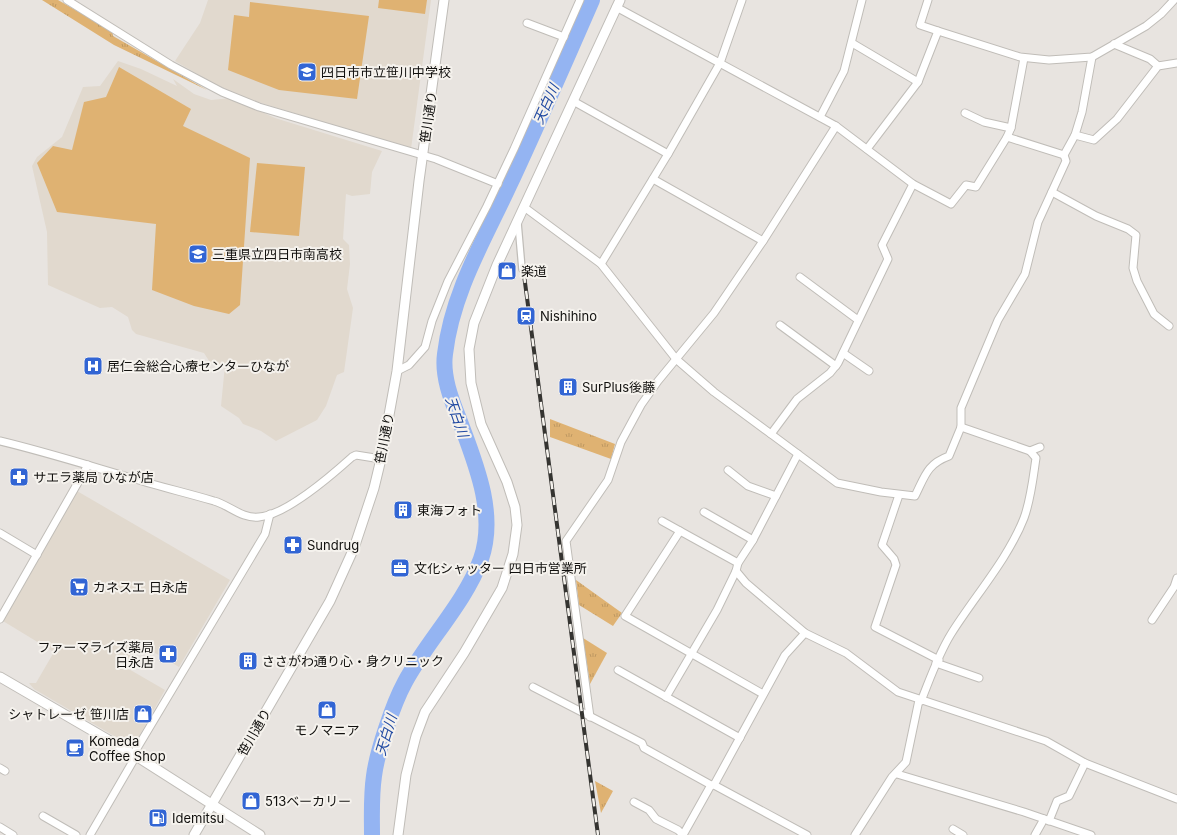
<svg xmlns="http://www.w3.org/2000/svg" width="1177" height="835" font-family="Inter,'Noto Sans JP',sans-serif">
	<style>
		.built { fill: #e1d9ce }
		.grass { fill: url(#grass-tufts) }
		.pitch { fill: #dfb272 }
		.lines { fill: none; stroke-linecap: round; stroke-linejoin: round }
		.river { stroke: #94b4f2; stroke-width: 16 }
		.pedestrian-casing { stroke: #c0bdb8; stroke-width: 8 }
		.minor-casing { stroke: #c0bdb8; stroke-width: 9 }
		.tertiary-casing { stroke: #c0bdb8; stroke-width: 11 }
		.pedestrian { stroke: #fff; stroke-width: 5.5 }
		.minor { stroke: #fff; stroke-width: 7 }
		.tertiary { stroke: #fff; stroke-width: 9 }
		.rail-casing { stroke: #353431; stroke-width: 4 }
		.rail { stroke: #f5f2ed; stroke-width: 2.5; stroke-dasharray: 8; stroke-linecap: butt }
		.labels { text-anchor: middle; stroke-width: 4; stroke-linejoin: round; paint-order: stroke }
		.poi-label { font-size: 13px; fill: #11100e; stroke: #f5f2ed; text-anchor: start }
		.street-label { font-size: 13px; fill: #11100e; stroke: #f5f2ed }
		.water-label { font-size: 14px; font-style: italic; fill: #214aa2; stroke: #f5f2ed }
	</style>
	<defs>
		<pattern id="grass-tufts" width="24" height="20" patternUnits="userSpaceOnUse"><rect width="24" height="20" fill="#dfb272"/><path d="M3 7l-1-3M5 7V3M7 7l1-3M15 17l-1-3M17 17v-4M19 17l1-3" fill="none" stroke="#be9862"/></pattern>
	</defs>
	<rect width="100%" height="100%" fill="#e8e4e0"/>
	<g class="built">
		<polygon points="208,0 431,0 411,149 242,97 211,82 175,61 200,23"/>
		<polygon points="118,61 141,69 177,86 173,79 194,94 211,100 231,98 275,118 382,151 372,172 370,194 352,196 346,194 343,239 349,245 350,264 347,289 353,308 344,372 337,375 326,406 317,420 276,441 261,431 243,424 239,418 221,406 225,365 211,364 204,353 136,334 132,330 128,317 112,307 100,308 48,285 47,232 32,166 37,157 62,137 83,87 100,86"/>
		<polygon points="77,491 230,580 179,667 140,644 127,668 165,690 133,747 34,689 29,683 36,683 54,652 3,621"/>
	</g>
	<g class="grass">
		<polygon points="42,0 58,0 112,31 113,36 207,90 114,45"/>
		<polygon points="550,419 615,444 611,459 550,437"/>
		<polygon points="576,580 622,613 613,626 579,605"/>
		<polygon points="583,638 607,653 590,684"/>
		<polygon points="595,781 613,791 601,813"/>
	</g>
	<g class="pitch">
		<polygon points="379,0 427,0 425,14 378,8"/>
		<polygon points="250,2 369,16 357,99 279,90 228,70 234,15 249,17"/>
		<polygon points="119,67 191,109 183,126 250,158 240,305 229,314 194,306 152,290 156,224 57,212 37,163 53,146 72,150 84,102 106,97"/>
		<polygon points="257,163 305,167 299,236 250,232"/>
	</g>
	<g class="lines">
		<path class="river" d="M372,835C372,816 371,796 374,776C377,752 393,704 405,682C427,641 465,603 481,559C497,513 475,462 459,419C451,399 442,376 445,354C452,293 484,240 509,186C538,124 565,62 592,0"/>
		<g class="pedestrian-casing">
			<polyline id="pedestrian" points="518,223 522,269"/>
		</g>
		<g class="minor-casing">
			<g id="minor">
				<polyline points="67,0 171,65 222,92 259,107 436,159 498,184"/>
				<polyline points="928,0 920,25 938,31"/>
				<polyline points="616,7 836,126 913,184 951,204 966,185 976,187 1007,137 1064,155"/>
				<polyline points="527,23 564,37"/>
				<polyline points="852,43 918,82"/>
				<polyline points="1114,44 1150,59 1158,66"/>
				<polyline points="573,101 668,154"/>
				<polyline points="965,113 984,122 1011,128"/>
				<polyline points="820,117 844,71 862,0"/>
				<polyline points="1075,135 1094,140 1117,119 1158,66 1177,63"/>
				<polyline points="1007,137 1011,128 1024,58"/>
				<polyline points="867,149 918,82 938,31 1020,57 1049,60 1092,57 1146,26 1161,14 1174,0"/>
				<polyline points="653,179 763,241"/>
				<polyline points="1052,192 1096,216 1128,229 1136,235 1133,268 1137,281 1154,314 1169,326"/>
				<path d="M524,207L601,264L676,359L714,392L771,434L837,483L881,492L915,496C925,476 927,464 949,456L961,427V408L998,320L1025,274L1038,222L1066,161L1064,155L1075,135L1082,112L1092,57"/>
				<polyline points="601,264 668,154 720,63 742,0"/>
				<polyline points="800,277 858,320"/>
				<polyline points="780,325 836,366"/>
				<polyline points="843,353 869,371"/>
				<polyline points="397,371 409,365 425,347 432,321 448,281 487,206 514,149 580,0"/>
				<polyline points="771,434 797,399 830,373 838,363 888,259 882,245 913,184"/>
				<path d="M0,441C46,452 90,466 135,479C161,487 187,493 214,501C229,505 242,519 259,517C286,515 332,475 352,457L356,455L381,459"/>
				<polyline points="1030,451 1040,447"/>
				<polyline points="798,454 753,540 738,563 736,571 746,583 805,633 846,653 898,692 1046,741 1085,763 1177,799"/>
				<polyline points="728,470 748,486 776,496"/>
				<polyline points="899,495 882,545 894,559 896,565 875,627 939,660"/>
				<polyline points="704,512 753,540"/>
				<polyline points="662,521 680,531"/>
				<polyline points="0,533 37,555"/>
				<polyline points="738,563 680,531 625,616 763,694"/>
				<polyline points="0,619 88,465"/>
				<polyline points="1152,620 1174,587 1177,578"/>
				<polyline points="936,663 979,678"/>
				<polyline points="618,670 740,738"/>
				<polyline points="533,687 642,743 644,748 711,785"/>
				<polyline points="666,697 717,610 736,571"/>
				<path d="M921,701C930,679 938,655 951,634C974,597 1008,559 1024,518C1031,499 1033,478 1036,458L1030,451L961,427"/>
				<polyline points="590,717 566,541 608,480 621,442 641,405 658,381 714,313 763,241 836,126"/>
				<polyline points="133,755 265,534 270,514"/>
				<polyline points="0,768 5,771"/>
				<polyline points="897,774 1024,812 1091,835"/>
				<polyline points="714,785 807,835"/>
				<polyline points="634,802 649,810 656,819 678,830 683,835"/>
				<polyline points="43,816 76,835"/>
				<polyline points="1049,821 1057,801 1069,796 1085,763"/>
				<polyline points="0,827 13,835"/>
				<polyline points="953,829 963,835"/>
				<polyline points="90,835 136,756"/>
				<polyline points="683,835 711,785 714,785 785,655 805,633"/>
				<polyline points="855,835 892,777 906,762 919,700"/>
				<polyline points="1035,835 1044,819"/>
			</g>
		</g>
		<g class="tertiary-casing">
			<g id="tertiary">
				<polyline points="0,677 136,756 260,835"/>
				<polyline points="194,835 330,601 354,548 374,488 381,459 397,371 419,181 444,0"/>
				<polyline points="398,835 406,775 416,736 425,712 464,653 502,588 513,554 517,525 515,507 507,482 481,424 471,383 469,349 474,323 497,265 620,0"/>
			</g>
		</g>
		<use href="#pedestrian" class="pedestrian"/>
		<use href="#minor" class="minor"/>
		<use href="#tertiary" class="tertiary"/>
		<g class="rail-casing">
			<polyline id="rail" points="524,275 598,835"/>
		</g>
		<use href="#rail" class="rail"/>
	</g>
	<defs>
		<g id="school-square" transform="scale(1)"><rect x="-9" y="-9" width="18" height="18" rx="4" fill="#3265d4" stroke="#f5f2ed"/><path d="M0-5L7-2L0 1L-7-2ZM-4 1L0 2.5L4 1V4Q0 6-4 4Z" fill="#fff"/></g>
		<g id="shop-square" transform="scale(1)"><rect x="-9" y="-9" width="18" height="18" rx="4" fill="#3265d4" stroke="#f5f2ed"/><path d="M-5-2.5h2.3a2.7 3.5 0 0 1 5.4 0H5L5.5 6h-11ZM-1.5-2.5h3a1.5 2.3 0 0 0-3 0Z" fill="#fff"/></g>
		<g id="station-square" transform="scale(1)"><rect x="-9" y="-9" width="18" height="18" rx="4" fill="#3265d4" stroke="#f5f2ed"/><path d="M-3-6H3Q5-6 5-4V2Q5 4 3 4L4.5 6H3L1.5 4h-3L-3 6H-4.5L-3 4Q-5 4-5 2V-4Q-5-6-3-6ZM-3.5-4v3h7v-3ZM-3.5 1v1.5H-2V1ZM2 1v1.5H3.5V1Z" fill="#fff"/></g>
		<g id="hospital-square" transform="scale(1)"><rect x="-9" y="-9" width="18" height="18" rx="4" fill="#3265d4" stroke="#f5f2ed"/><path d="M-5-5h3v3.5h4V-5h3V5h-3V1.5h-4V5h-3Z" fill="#fff"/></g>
		<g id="building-square" transform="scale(1)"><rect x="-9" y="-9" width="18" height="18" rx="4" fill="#3265d4" stroke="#f5f2ed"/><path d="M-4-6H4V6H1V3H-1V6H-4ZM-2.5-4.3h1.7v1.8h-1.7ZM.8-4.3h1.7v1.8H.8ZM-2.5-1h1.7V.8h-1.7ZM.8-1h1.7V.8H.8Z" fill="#fff"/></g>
		<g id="pharmacy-square" transform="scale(1)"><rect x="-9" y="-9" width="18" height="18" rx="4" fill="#3265d4" stroke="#f5f2ed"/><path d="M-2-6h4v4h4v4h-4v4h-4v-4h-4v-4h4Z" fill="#fff"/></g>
		<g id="office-square" transform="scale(1)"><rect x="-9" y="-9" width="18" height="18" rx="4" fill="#3265d4" stroke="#f5f2ed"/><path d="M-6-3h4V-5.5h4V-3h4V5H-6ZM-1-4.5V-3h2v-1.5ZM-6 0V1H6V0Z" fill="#fff"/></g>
		<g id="supermarket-square" transform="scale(1)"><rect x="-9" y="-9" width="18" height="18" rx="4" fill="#3265d4" stroke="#f5f2ed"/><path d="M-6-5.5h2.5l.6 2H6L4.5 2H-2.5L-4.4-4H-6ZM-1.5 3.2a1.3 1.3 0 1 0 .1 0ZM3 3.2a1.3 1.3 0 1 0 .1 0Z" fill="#fff"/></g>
		<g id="cafe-square" transform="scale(1)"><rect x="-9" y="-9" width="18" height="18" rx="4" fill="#3265d4" stroke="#f5f2ed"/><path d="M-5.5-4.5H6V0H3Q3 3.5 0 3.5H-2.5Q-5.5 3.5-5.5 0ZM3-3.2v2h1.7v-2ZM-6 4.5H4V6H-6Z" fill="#fff"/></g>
		<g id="fuel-square" transform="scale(1)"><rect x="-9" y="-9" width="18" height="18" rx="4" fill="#3265d4" stroke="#f5f2ed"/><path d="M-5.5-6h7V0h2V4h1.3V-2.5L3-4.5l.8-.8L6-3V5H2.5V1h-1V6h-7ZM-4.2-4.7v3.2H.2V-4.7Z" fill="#fff"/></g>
	</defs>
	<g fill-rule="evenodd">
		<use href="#school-square" x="307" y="72"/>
		<use href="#school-square" x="198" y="254"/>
		<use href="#shop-square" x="507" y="271"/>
		<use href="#station-square" x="526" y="316"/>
		<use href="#hospital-square" x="93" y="366"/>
		<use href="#building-square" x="568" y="387"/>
		<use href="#pharmacy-square" x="19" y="477"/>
		<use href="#building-square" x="403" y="510"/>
		<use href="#pharmacy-square" x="293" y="545"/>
		<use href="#office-square" x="400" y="568"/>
		<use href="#supermarket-square" x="79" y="587"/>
		<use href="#pharmacy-square" x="168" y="654"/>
		<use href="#building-square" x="248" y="661"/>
		<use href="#shop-square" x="327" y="710"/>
		<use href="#shop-square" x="143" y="714"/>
		<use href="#cafe-square" x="75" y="748"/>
		<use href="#shop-square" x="251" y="801"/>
		<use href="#fuel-square" x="158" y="818"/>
	</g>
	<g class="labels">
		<g class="poi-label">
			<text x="321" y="77">四日市市立笹川中学校</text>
			<text x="212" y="259">三重県立四日市南高校</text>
			<text x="521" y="276">楽道</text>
			<text x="540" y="321">Nishihino</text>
			<text x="107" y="371">居仁会総合心療センターひなが</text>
			<text x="582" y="392">SurPlus後藤</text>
			<text x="33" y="482">サエラ薬局 ひなが店</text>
			<text x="417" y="515">東海フォト</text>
			<text x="307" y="550">Sundrug</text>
			<text x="414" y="573">文化シャッター 四日市営業所</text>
			<text x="93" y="592">カネスエ 日永店</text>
			<text x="154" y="652" text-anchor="end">ファーマライズ薬局<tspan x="154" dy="15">日永店</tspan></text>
			<text x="262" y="666">ささがわ通り心・身クリニック</text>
			<text x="129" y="719" text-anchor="end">シャトレーゼ 笹川店</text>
			<text x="327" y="735" text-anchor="middle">モノマニア</text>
			<text x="89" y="746">Komeda<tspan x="89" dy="15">Coffee Shop</tspan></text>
			<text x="265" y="806">513ベーカリー</text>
			<text x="172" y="823">Idemitsu</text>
		</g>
		<g class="street-label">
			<text transform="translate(428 117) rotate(-82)" y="5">笹川通り</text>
			<text transform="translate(384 438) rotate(-79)" y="5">笹川通り</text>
			<text transform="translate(254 732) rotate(-60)" y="5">笹川通り</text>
		</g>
		<g class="water-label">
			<text transform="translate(546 104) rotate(-66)" y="5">天白川</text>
			<text transform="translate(457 417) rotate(71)" y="5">天白川</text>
			<text transform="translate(386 735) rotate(-73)" y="5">天白川</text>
		</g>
	</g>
</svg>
